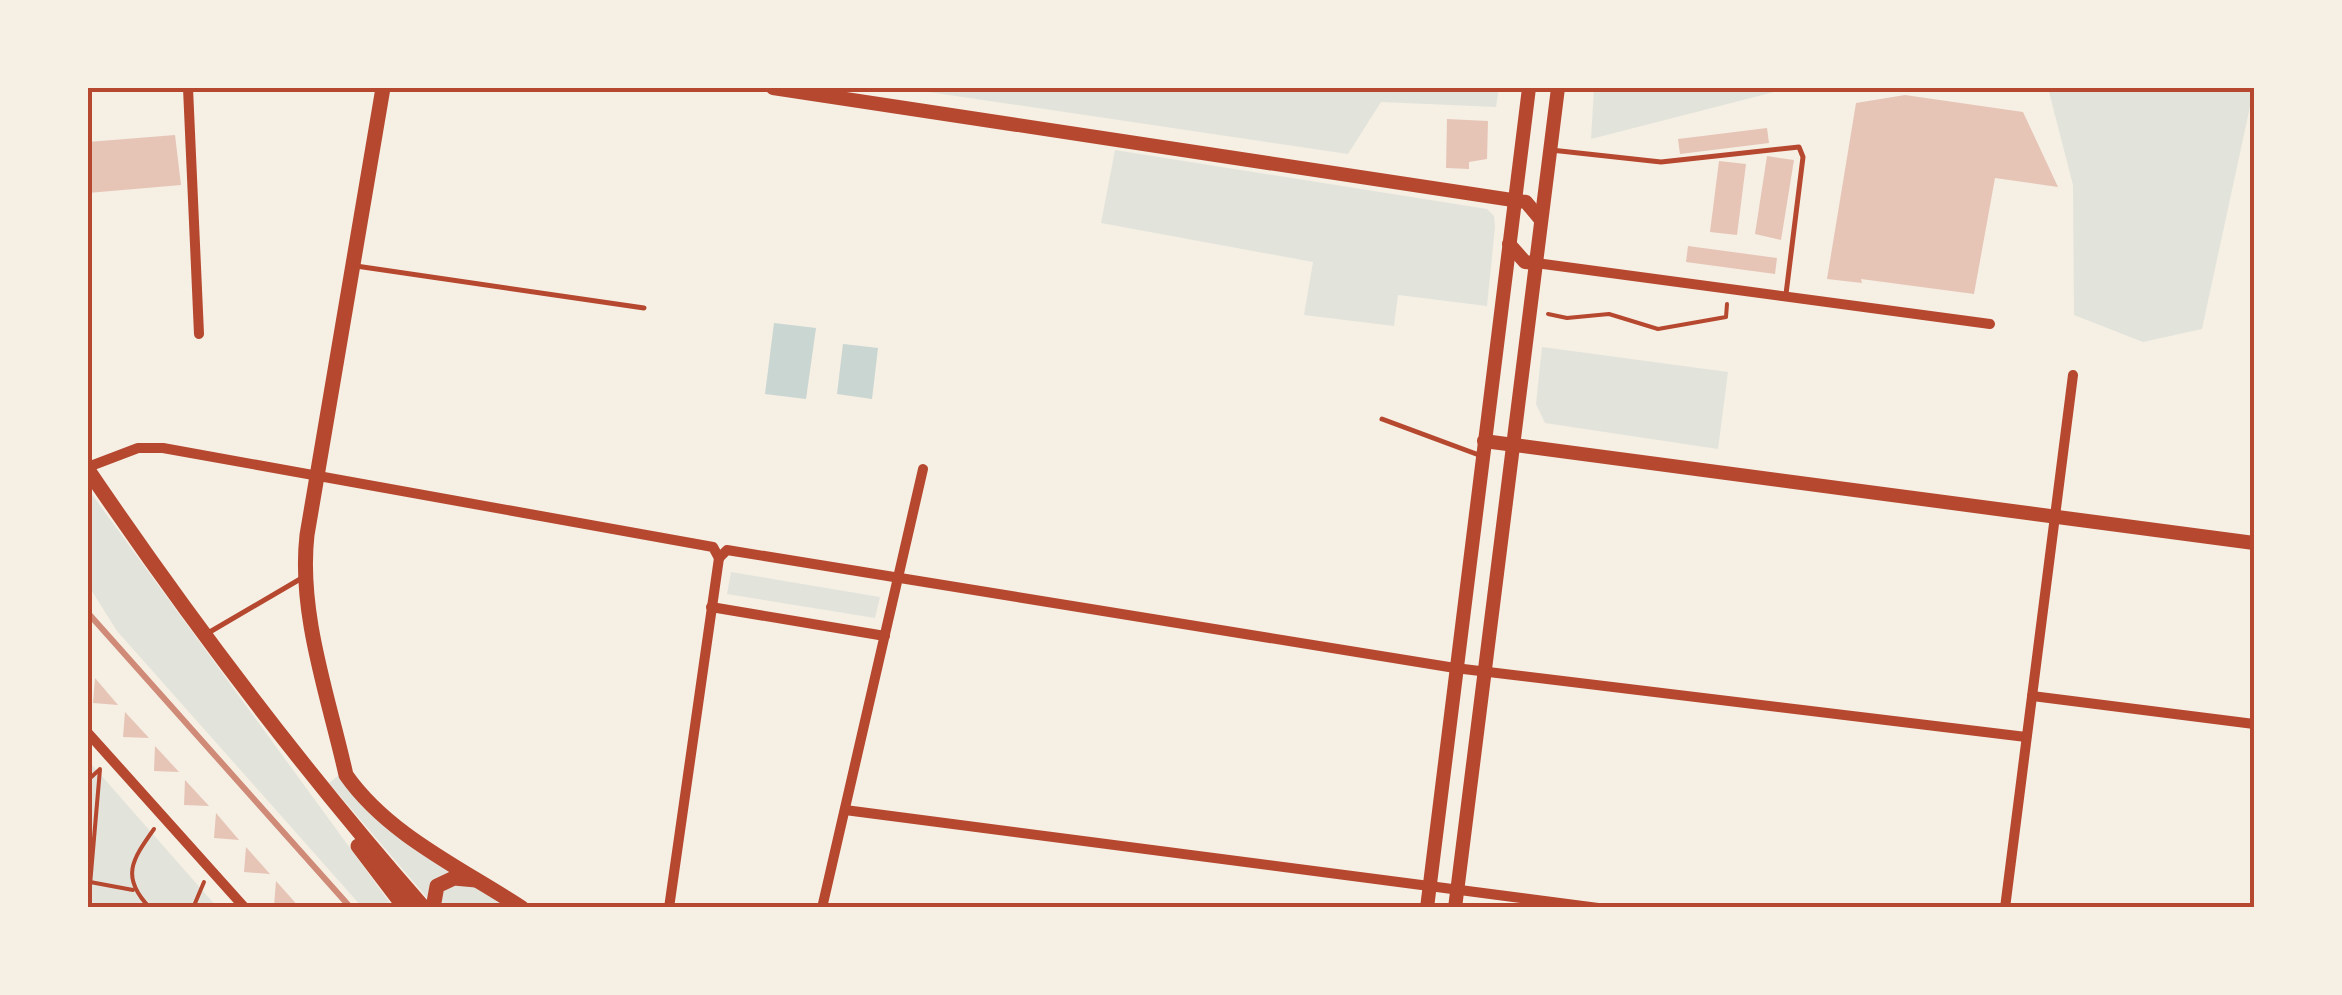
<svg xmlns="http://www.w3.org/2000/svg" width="2342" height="995" font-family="'Libre Baskerville',serif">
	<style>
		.green { fill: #e2e4dc }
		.water { fill: #c9d6d2 }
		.building { fill: #e6c5b7 }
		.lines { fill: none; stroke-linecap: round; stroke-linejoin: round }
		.path { stroke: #b5482f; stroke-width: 4 }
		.service { stroke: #b5482f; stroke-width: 5 }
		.minor { stroke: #b5482f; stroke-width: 10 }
		.tertiary { stroke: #b5482f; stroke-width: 14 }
		.secondary { stroke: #b5482f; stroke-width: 15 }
		.rail { stroke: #cf8b77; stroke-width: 6 }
		.neatline { fill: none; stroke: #b5482f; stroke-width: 4 }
	</style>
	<rect width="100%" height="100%" fill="#f6efe4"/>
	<g class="green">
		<polygon points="902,88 1499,88 1496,107 1381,102 1348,154"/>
		<polygon points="1594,88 1790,88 1591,139"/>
		<polygon points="2048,88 2254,88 2202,329 2143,342 2074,315 2073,185"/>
		<polygon points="1115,150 1487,209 1494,216 1495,227 1487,306 1398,295 1394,326 1304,315 1313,262 1101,223"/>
		<polygon points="1542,347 1728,372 1718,449 1545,423 1536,404"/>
		<polygon points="88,489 393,907 362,907 117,631 88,585"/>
		<polygon points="731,572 880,597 875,618 727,594"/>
		<polygon points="92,765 217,907 88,907 88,769"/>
		<polygon points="343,772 351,786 508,907 435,907 329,783"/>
	</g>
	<g class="water">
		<polygon points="774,323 816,328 806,399 765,394"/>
		<polygon points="843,344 878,348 872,399 837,394"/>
	</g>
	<g class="building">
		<polygon points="1905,95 2023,112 2058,187 1995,178 1974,294 1861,279 1862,283 1827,279 1856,103"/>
		<polygon points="1447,119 1488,121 1487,159 1469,162 1469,169 1446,168"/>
		<polygon points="1767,128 1769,143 1680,154 1678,139"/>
		<polygon points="175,135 181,185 88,193 88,142"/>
		<polygon points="1767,156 1794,160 1781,240 1755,234"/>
		<polygon points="1719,161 1746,164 1737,235 1710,232"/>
		<polygon points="1688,246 1777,258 1775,274 1686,262"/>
		<polygon points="95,678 118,705 93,703"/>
		<polygon points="125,712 149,738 123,737"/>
		<polygon points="155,746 179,772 154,771"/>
		<polygon points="185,780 209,806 184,805"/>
		<polygon points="216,813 239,840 214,838"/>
		<polygon points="246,847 270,874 244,872"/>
		<polygon points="276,881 300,908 274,906"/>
	</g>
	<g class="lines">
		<g class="path">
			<polyline points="1548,314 1567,318 1609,314 1658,329 1726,317 1727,304"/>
			<polyline points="88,780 99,770"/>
			<polyline points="90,882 133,890"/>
			<polyline points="88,908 100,769"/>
			<path d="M150,908C120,877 132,860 154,829"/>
			<polyline points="193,908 204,882"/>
		</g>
		<g class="service">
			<polyline points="1551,150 1661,162 1799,147 1803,157 1786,294"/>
			<polyline points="356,266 644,308"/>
			<polyline points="1382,419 1479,455"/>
			<polyline points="208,633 302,578"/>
		</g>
		<g class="minor">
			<polyline points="188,88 199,334"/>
			<polyline points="1536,263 1990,324"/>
			<polyline points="88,467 138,448 163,448 713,547 719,558"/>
			<polyline points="719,558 727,550 1455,668 2026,737"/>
			<polyline points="711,607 885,636"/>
			<polyline points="2032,696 2254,724"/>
			<polyline points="88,733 245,908"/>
			<polyline points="845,810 1598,908"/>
			<polyline points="669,908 719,558"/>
			<polyline points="822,908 923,469"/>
			<polyline points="2005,908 2073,375"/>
		</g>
		<g class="tertiary">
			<polyline points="773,88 1526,202 1541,220"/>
			<polyline points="1509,244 1525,262 1536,263"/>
			<polyline points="1484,441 2254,543"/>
			<polyline points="1427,908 1529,88"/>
			<polyline points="1455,908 1558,88"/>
		</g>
		<g class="secondary">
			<path d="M383,88L307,535C298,614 329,698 346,775C388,835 461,868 522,908"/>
			<path d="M88,470C192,623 302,769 424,908"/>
			<polyline points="358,846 405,908"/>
			<polyline points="433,908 437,886 454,878 476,880"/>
		</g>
		<polyline class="rail" points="88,613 351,908"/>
	</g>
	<rect width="2342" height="995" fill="none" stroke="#f6efe4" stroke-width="180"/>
	<rect x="90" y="90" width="2162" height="815" class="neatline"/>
</svg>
